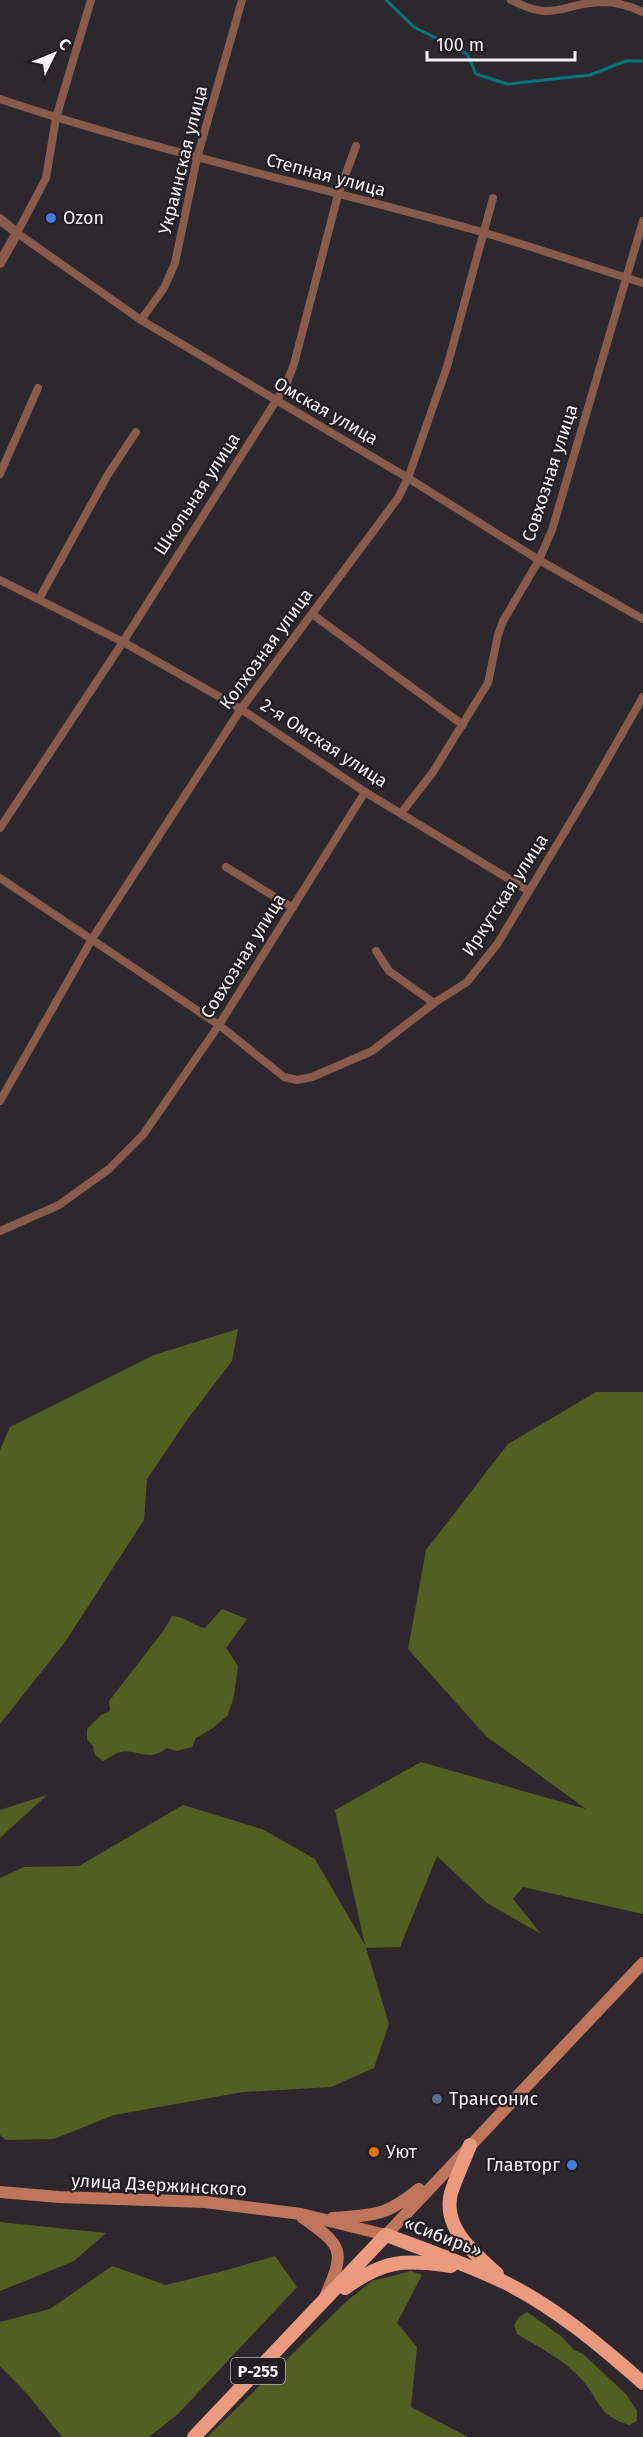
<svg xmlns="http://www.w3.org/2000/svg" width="643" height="2437" font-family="'Fira Sans',sans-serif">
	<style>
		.forest { fill: #535f20 }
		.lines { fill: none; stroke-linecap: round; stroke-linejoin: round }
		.stream { stroke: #01777d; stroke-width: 3 }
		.minor { stroke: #895b4b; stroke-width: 8 }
		.tertiary { stroke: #895b4b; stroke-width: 10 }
		.secondary { stroke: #bf755c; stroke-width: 12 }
		.trunk { stroke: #ec9a7e; stroke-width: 14 }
		.shop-dot { fill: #3f7fe0; stroke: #231e24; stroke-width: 2 }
		.service-dot { fill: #5c6f8a; stroke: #231e24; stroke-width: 2 }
		.food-dot { fill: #e8710a; stroke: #231e24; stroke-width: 2 }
		.labels { text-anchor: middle; stroke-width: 4.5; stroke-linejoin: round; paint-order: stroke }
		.shield { fill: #231e24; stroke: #b7b3b8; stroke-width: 1.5 }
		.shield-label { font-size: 16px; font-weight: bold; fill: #f6f3f7 }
		.street-label { font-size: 18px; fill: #f6f3f7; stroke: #231e24 }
		.poi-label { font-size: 18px; fill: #f6f3f7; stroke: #231e24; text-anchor: start }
	</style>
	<rect width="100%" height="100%" fill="#2c282e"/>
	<g class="forest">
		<polygon points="238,1329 232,1361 187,1420 147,1479 144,1520 65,1642 0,1724 0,1450 10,1427 154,1355"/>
		<polygon points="596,1392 643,1392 643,1914 523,1887 513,1899 541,1934 487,1903 437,1856 400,1947 366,1948 389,2024 374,2068 331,2087 243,2092 114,2115 54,2139 6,2140 0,2135 0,1878 24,1867 79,1866 183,1805 262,1829 315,1859 365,1945 335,1810 421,1762 586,1809 486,1736 408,1649 426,1550 508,1444"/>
		<path d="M222,1609L247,1619L226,1648L238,1666L234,1696L228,1715L213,1728L196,1738L192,1747L176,1751L167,1748C147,1763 140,1749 121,1752C115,1753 108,1759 103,1761L95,1755L93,1746L87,1739V1729L101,1715L110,1711L109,1701L164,1630L172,1616C184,1616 193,1626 205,1628Z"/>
		<polygon points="47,1795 0,1838 0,1810"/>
		<polygon points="0,2222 106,2233 74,2261 0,2291"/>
		<polygon points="275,2256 297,2287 178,2414 149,2437 62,2437 29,2396 0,2366 0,2322 50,2309 112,2266 166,2285 227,2270"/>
		<polygon points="411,2271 422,2275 397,2323 417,2347 411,2407 468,2437 207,2437 348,2300 372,2281"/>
		<path d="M527,2312L561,2336L574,2350L583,2354L626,2394L637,2411V2421L629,2425C598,2415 601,2403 583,2381C565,2360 540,2348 517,2334L514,2325L519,2317Z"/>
	</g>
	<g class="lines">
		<polyline class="stream" points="386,0 414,27 467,54 476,74 507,84 590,75 626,61 643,61"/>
		<g class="minor">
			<polyline points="91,0 56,118 46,178 17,233 141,320 408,478 539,560 643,619"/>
			<path d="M511,0C555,23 561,3 602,2C616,2 630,6 643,12"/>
			<path d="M0,99C158,152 322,187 482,232C536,248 589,266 643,283"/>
			<polyline points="141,320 164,288 175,263 197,158 242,0"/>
			<polyline points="0,474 38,388"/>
			<polyline points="0,580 123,642 241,709 365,792 529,891"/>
			<polyline points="39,599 107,476 136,432"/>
			<polyline points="312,614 463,725"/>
			<polyline points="402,812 433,772 488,683 498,635 503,621 539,560 552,530 643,221"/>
			<polyline points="0,828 123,642 286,385 294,364 338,195 356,146"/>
			<polyline points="226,867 293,908"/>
			<polyline points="0,878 219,1025 284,1077 297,1080 312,1077 372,1051 434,1003 467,982 498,943 588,793 643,697"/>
			<polyline points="376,951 389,971 434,1003"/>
			<polyline points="0,1101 92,939 241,709 398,498 408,478 447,367 493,198"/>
			<polyline points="0,1231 59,1205 109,1169 143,1135 219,1025 365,792"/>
		</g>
		<polyline class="tertiary" points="0,219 17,233 0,263"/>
		<g class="secondary">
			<polyline points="0,2192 59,2197 205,2202 301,2214 386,2235 643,1963"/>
			<path d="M302,2217C343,2246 346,2250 325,2297"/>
			<path d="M333,2218C375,2215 386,2216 419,2189"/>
		</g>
		<g class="trunk">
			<path d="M470,2145C464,2161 456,2177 451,2193C442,2228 475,2254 497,2274"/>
			<path d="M345,2288C384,2260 404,2259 451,2266"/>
			<path d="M194,2437L386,2235C426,2250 467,2264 506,2283C556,2308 601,2346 643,2383"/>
		</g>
	</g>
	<g class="shop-dot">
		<circle cx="51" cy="218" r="6"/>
		<circle cx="572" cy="2165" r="6"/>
	</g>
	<circle class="service-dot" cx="437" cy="2099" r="6"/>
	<circle class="food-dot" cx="374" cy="2152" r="6"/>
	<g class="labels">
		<rect class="shield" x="231" y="2358" width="54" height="26" rx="4.5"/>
		<g class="shield-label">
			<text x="258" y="2377">Р-255</text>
		</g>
		<g class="street-label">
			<text transform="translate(183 160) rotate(-76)" y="6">Украинская улица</text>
			<text transform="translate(326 175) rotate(15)" y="6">Степная улица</text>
			<text transform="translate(326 411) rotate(30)" y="6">Омская улица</text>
			<text transform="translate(550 473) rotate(-72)" y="6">Совхозная улица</text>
			<text transform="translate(197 494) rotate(-57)" y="6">Школьная улица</text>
			<text transform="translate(266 649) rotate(-54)" y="6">Колхозная улица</text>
			<text transform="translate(324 743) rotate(33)" y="6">2-я Омская улица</text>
			<text transform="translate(505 895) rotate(-57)" y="6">Иркутская улица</text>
			<text transform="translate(243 956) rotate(-58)" y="6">Совхозная улица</text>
			<text transform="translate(159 2185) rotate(3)" y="6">улица Дзержинского</text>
			<text transform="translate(443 2237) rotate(21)" y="6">«Сибирь»</text>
		</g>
		<g class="poi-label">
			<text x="63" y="224">Ozon</text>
			<text x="449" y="2105">Трансонис</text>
			<text x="386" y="2158">Уют</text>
			<text x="560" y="2171" text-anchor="end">Главторг</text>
		</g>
	</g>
	<g transform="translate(54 54) rotate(47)" stroke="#231e24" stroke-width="4.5" paint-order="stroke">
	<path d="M0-4.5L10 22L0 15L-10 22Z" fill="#f6f3f7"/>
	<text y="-9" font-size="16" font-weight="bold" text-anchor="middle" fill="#f6f3f7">С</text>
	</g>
	<path d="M427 51v9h148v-9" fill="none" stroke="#f6f3f7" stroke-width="3"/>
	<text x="436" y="51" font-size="18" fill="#f6f3f7" stroke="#231e24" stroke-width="4.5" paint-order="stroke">100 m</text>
</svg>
